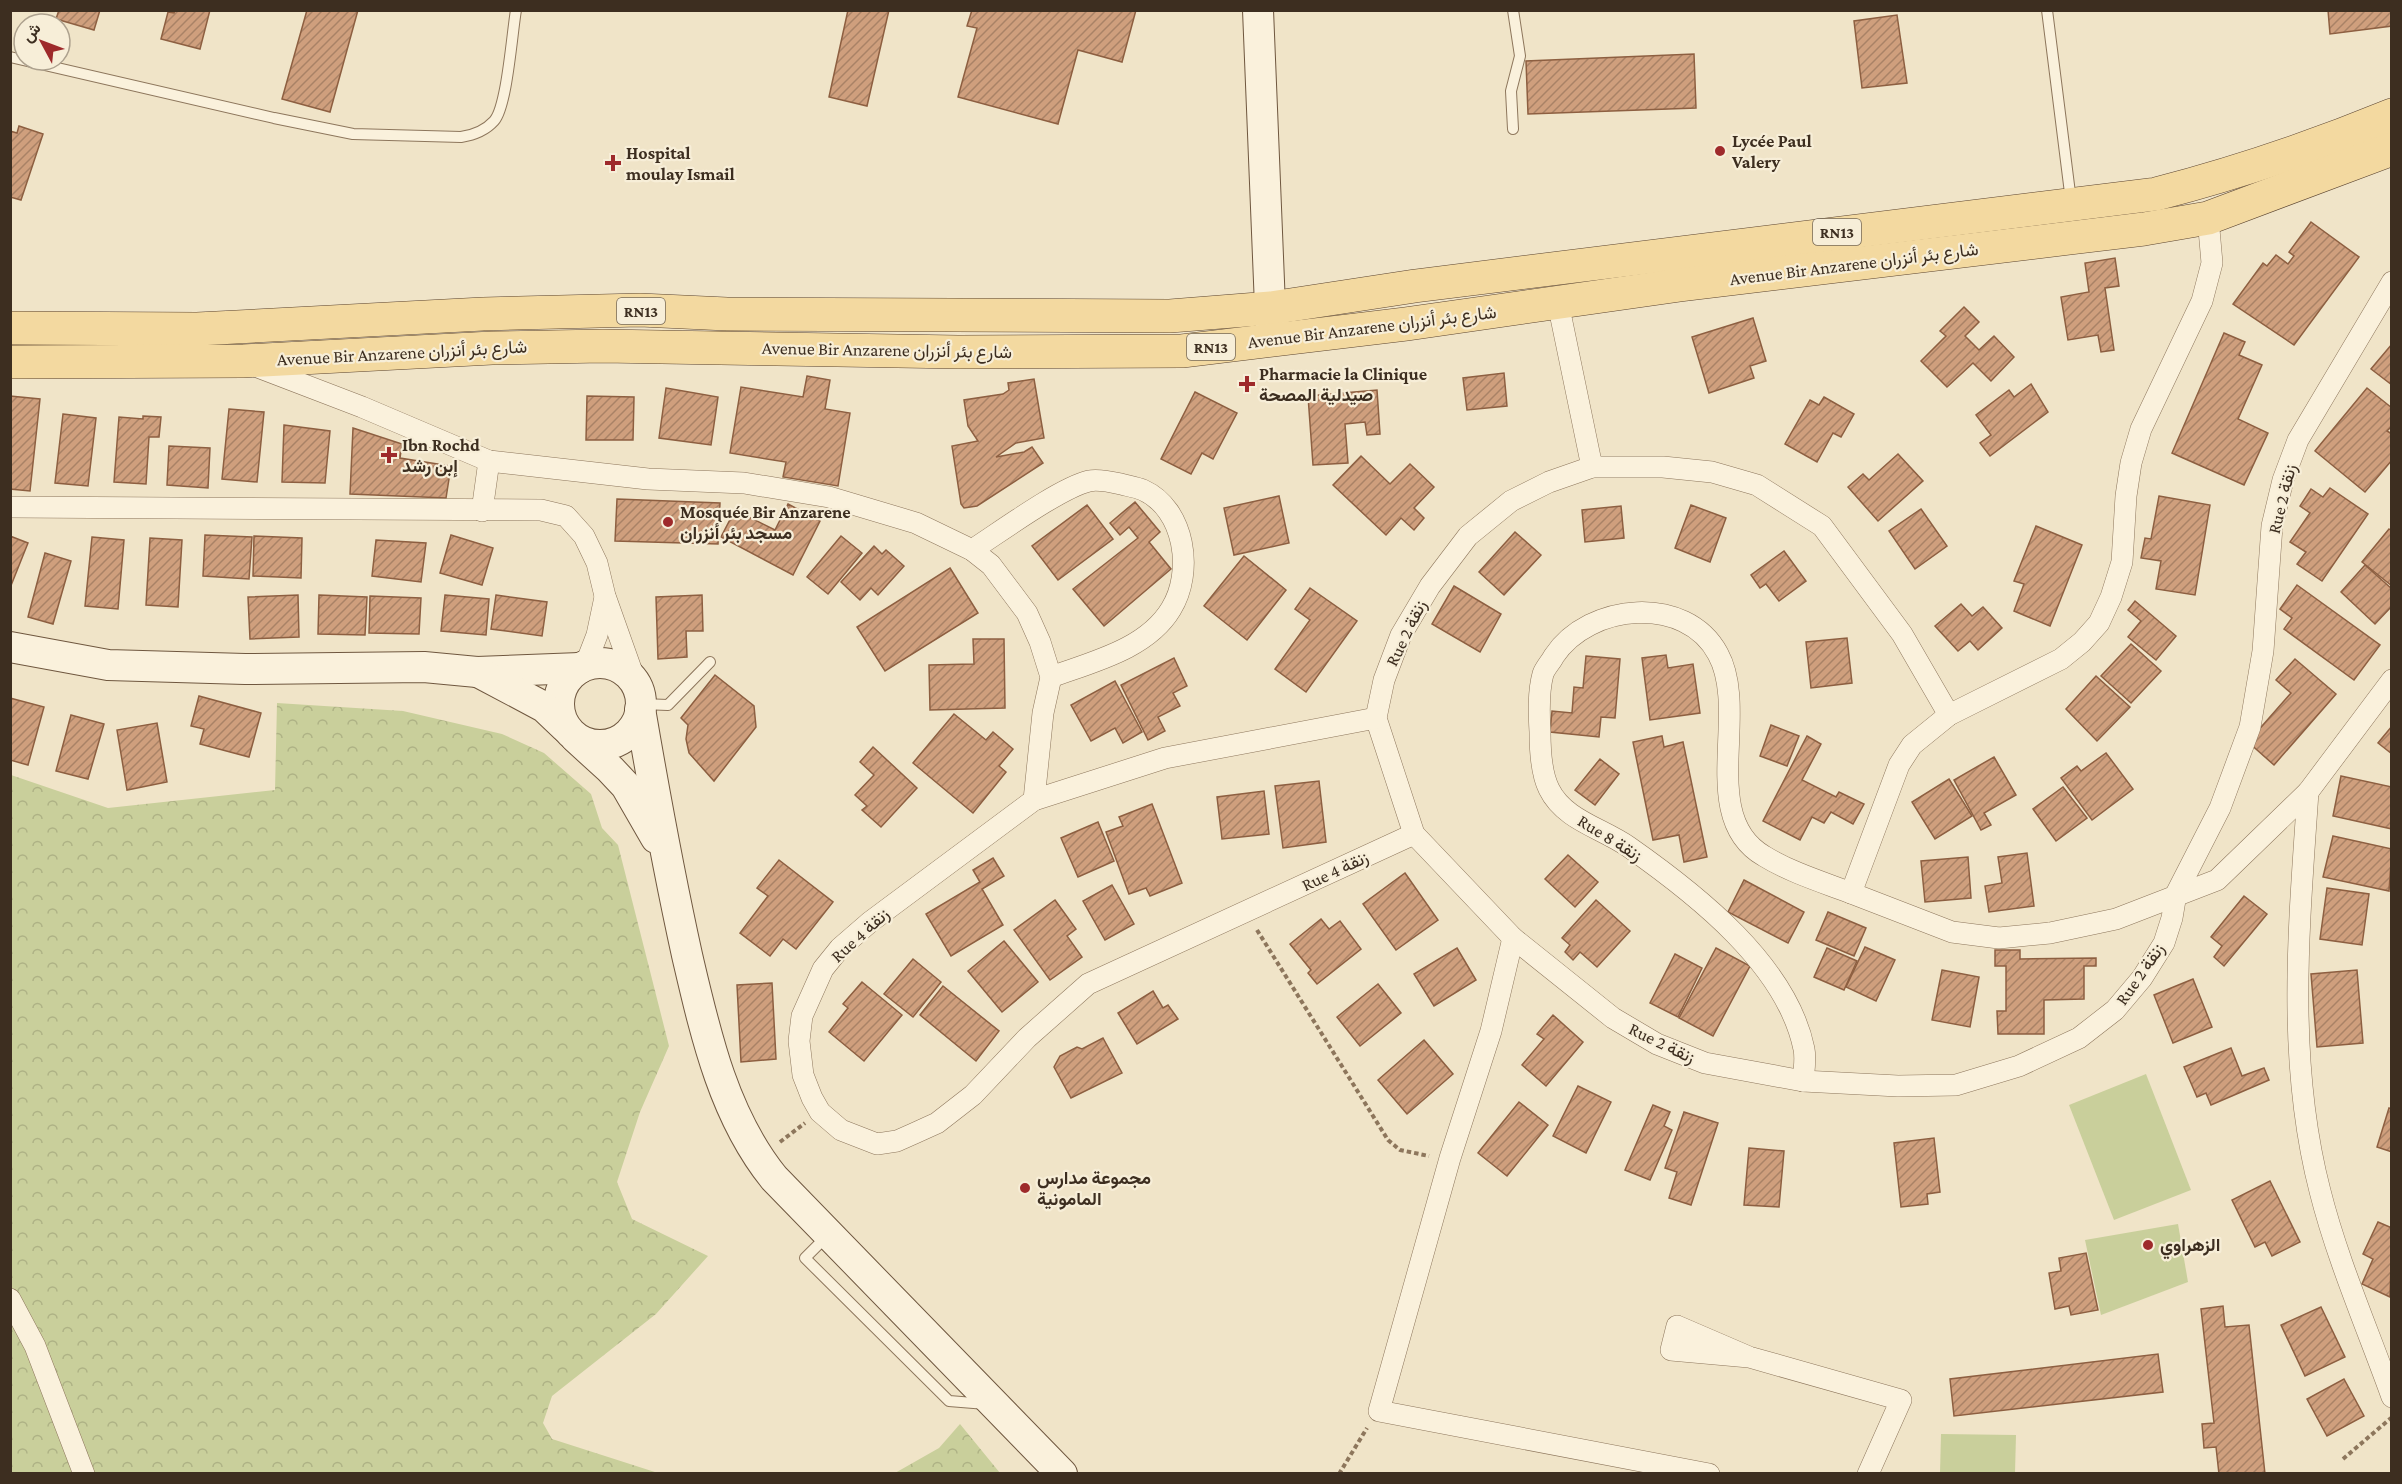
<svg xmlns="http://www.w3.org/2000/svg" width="2402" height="1484" font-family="'Crimson Pro',Vazirmatn,serif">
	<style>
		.park { fill: url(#park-crowns) }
		.garden { fill: #c9cf9b }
		.building { fill: url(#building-hatch); stroke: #8d5f41; stroke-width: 1.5 }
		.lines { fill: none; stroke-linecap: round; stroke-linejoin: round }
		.lane-casing { stroke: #8d765c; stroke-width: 12 }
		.street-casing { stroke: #8d765c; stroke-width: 22 }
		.secondary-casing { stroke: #6f573f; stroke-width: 32 }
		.primary-casing { stroke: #5b4430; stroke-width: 34 }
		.path { stroke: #8d765c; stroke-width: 4; stroke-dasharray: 4.5 3; stroke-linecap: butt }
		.lane { stroke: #faf1dc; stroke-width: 10 }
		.street { stroke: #faf1dc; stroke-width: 21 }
		.secondary { stroke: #faf1dc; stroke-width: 30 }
		.primary { stroke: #f3d9a0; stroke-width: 33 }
		.poi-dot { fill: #9e2a2b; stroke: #f7eed8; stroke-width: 2 }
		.labels { text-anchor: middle; stroke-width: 4.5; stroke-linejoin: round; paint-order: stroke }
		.shield { fill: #f7eed8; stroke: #756857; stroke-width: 1.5 }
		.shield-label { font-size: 16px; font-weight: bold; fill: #3d2e20 }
		.poi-label { font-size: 18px; font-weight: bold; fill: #3d2e20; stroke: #f7eed8; text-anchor: start }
		.street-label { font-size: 18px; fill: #3d2e20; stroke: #f7eed8 }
	</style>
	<defs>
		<pattern id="park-crowns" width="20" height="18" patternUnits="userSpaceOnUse" patternTransform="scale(1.5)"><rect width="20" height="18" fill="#c9cf9b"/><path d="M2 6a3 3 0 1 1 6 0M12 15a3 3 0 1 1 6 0" fill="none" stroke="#aeb285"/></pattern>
		<pattern id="building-hatch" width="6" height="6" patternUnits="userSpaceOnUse" patternTransform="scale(1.5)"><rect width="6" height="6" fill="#cf9f7d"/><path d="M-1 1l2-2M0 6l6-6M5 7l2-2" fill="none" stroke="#a98266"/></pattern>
	</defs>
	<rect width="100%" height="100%" fill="#f0e4c8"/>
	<g class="park">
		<polygon points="277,703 403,711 502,734 544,753 591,794 602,828 618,845 669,1046 640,1112 617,1182 632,1219 708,1256 656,1314 552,1396 543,1423 552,1439 658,1473 11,1474 11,775 108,808 275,790"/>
		<polygon points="960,1424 1000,1473 895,1473 939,1448"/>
	</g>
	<g class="garden">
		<polygon points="2146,1074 2191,1190 2114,1220 2069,1105"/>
		<polygon points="2178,1224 2188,1282 2101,1315 2085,1240"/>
		<polygon points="1941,1434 2016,1435 2015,1473 1940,1473"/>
	</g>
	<g class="building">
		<polygon points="59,10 100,10 94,30 56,19"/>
		<polygon points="175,10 210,10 200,49 161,39 168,12 174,13"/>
		<polygon points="307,10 358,10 330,112 282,99"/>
		<polygon points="848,10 889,10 867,106 829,97"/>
		<polygon points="972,10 1136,10 1122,62 1078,50 1058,124 958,97 977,28 967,26"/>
		<polygon points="2328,10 2392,10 2392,26 2330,34"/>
		<polygon points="1897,15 1907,83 1862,88 1854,21"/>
		<polygon points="1694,54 1696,108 1528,114 1526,61"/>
		<polygon points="19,126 43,134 21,200 10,197 10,131 17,133"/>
		<polygon points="2311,222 2359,257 2294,345 2233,304 2263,263 2267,266 2276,255 2288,264 2294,256 2289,252"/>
		<polygon points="2115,258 2119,286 2105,288 2114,350 2101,352 2098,335 2068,340 2061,297 2089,292 2085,263"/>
		<polygon points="1964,307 1979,322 1965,336 1979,350 1994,336 2014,357 1991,381 1973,363 1947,387 1921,361 1946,336 1940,331"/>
		<polygon points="1753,318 1766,361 1750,366 1754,378 1709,393 1692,337"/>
		<polygon points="2224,333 2245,342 2239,355 2262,365 2238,419 2268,433 2244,485 2172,453"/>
		<polygon points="2392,344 2392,385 2371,369"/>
		<polygon points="1504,373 1507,406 1467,410 1463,378"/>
		<polygon points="807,376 830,380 825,409 850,413 838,486 783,477 786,462 730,453 741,387 803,397"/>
		<polygon points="1034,379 1044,438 1016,443 996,457 1024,452 1032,447 1043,463 977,506 964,508 961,504 952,446 978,441 968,426 964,400 1003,394 1009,390 1008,383"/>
		<polygon points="2031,384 2048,412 1990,456 1980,443 1991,435 1976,415 2009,390 2014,397"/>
		<polygon points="666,388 718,397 711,445 659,438"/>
		<polygon points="2367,388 2392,408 2392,426 2387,431 2392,434 2392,460 2365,492 2315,451"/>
		<polygon points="1377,390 1380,434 1367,435 1365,422 1345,424 1348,463 1313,465 1308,396"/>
		<polygon points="1195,392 1237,413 1213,459 1202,453 1191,474 1161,459"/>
		<polygon points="10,396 40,399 30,491 10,489"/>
		<polygon points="587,396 634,397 633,440 586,440"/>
		<polygon points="1824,397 1854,414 1841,437 1833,433 1817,462 1785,444 1810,400 1819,405"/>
		<polygon points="229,409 264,412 257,482 222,479"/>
		<polygon points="63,414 96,418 88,486 55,483"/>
		<polygon points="143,416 161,417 159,437 149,437 146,484 114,482 119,417 143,419"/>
		<polygon points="284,425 330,431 325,483 282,482"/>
		<polygon points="353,428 402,444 400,458 451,466 446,498 350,494"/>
		<polygon points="169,446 210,448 208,488 167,485"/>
		<polygon points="1898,454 1923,481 1878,521 1848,487 1863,474 1869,480"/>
		<polygon points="1361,456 1390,484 1410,464 1434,487 1414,508 1424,518 1414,530 1401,518 1386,535 1333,485"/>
		<polygon points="2330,488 2368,514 2322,581 2297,564 2306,552 2290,542 2310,513 2300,506 2311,489 2323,497"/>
		<polygon points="1279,496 1289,543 1234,555 1224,508"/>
		<polygon points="2159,496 2210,505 2195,595 2156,589 2161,561 2141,558 2145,538 2151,539"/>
		<polygon points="617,499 720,503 718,544 615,541"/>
		<polygon points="1135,502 1160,532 1149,542 1171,569 1104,626 1073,589 1138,538 1129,527 1120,535 1110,523"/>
		<polygon points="788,504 820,521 793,575 721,537 735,510 775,530"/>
		<polygon points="1087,505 1113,539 1058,580 1032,546"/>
		<polygon points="1691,505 1726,518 1710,562 1675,548"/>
		<polygon points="1621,506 1624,538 1585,542 1582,510"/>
		<polygon points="1921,509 1947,546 1915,569 1889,531"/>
		<polygon points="2036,526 2082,545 2050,626 2014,611 2024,584 2014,581"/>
		<polygon points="2389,529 2392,531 2392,586 2362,562"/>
		<polygon points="1515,532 1541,555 1504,595 1479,572"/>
		<polygon points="205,535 252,537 249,579 203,576"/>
		<polygon points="451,535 493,548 482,585 440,573"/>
		<polygon points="10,536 28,543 10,588"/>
		<polygon points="254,536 302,538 301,578 253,576"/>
		<polygon points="841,536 862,553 828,594 807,577"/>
		<polygon points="92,537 124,540 118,609 85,606"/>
		<polygon points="150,538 182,540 178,607 146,605"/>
		<polygon points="376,540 426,543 421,582 372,576"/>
		<polygon points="874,546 882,554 886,550 904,566 878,595 871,588 860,600 841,582"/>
		<polygon points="1784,551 1806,581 1779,601 1766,584 1760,588 1751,575"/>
		<polygon points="45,553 71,561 53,624 28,617"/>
		<polygon points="1244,556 1286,590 1247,640 1204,606"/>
		<polygon points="2365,565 2392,589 2392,606 2375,624 2341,592"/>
		<polygon points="950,568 978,613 885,671 857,627"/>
		<polygon points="2297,585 2380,645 2354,680 2284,629 2292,618 2280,609"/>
		<polygon points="1454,586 1501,614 1480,652 1432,624"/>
		<polygon points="1310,588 1357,621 1306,692 1275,669 1310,620 1295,609"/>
		<polygon points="298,595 299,637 250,639 248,597"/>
		<polygon points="319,595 367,597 365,635 318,634"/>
		<polygon points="445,595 489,599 486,635 441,631"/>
		<polygon points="496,595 547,602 542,636 491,629"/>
		<polygon points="702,595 703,631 686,631 687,657 658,659 656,597"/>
		<polygon points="370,596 421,598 419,634 369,633"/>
		<polygon points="2135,601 2176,636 2156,660 2128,637 2141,621 2128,610"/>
		<polygon points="1961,604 1972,616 1983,607 2002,628 1978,650 1970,641 1958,651 1935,626"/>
		<polygon points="1847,638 1852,683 1811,688 1806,642"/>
		<polygon points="973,639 1004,639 1005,708 930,710 929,665 974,664"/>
		<polygon points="2131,644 2161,671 2131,703 2101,676"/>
		<polygon points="1666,655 1668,668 1693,664 1700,713 1650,720 1642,658"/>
		<polygon points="1586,656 1620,659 1615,718 1601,717 1599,737 1550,732 1552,711 1572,713 1574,687 1583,688"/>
		<polygon points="1174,658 1187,686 1173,693 1180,706 1158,717 1165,731 1148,740 1121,685"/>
		<polygon points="2295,659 2336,694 2274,765 2248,742 2291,693 2276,680"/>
		<polygon points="715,675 754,706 756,727 714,781 689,753 686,739 688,725 681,718"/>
		<polygon points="2096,676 2130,707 2097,741 2066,709"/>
		<polygon points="1115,681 1142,732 1123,743 1115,728 1091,741 1071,705"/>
		<polygon points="199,696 261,713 249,757 200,744 204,729 191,726"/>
		<polygon points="10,698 44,707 28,765 10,760"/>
		<polygon points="954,714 986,740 993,732 1013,749 999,766 1006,772 973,813 913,763"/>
		<polygon points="71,715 104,724 88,779 56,771"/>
		<polygon points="157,723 167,782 127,790 117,730"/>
		<polygon points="1771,725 1799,736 1787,766 1760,756"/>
		<polygon points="2392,726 2392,754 2378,743"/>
		<polygon points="1662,736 1664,747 1683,742 1707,857 1684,862 1679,835 1653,840 1633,742"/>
		<polygon points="1807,736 1821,744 1802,780 1836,797 1839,792 1864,804 1853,824 1831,812 1824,823 1812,817 1800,840 1763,821"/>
		<polygon points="873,747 917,788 881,827 862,810 867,806 855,795 874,775 860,762"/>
		<polygon points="2106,753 2133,789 2092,820 2061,778 2077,766 2081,771"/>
		<polygon points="1994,757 2016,795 1984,813 1991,825 1981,830 1954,780"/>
		<polygon points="1600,759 1619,774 1595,805 1575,790"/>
		<polygon points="2341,776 2392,787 2392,829 2333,816"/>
		<polygon points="1949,779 1972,816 1935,839 1912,802"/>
		<polygon points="1319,781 1326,842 1283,848 1275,786"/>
		<polygon points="2063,787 2087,818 2056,841 2033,809"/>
		<polygon points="1264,791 1269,834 1222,839 1217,797"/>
		<polygon points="1152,804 1182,883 1150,896 1146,888 1129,894 1106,832 1123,826 1119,817"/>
		<polygon points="1098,822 1114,861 1078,877 1061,838"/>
		<polygon points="2333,836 2392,849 2389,891 2323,877"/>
		<polygon points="2027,853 2034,906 1989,912 1985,886 2002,883 1998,857"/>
		<polygon points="1568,855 1598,882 1575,907 1545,879"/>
		<polygon points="1968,857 1971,898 1925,902 1921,861"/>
		<polygon points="993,858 1004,876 982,889 1003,925 951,956 926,914 980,882 973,870"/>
		<polygon points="779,860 833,902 796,949 783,939 770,956 740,933 768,896 757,888"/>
		<polygon points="1405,873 1438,920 1396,950 1363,904"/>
		<polygon points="1744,880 1804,912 1788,943 1728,912"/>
		<polygon points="1112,885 1134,924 1105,940 1083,901"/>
		<polygon points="2327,888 2369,894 2362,945 2320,939"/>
		<polygon points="2244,896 2267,914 2224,966 2214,957 2222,946 2211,937"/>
		<polygon points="1055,900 1076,929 1067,936 1082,957 1050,980 1014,930"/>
		<polygon points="1596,900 1630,931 1597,967 1580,952 1573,960 1565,952 1570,945 1562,938"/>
		<polygon points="1828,912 1866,928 1854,956 1816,940"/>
		<polygon points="1321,919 1329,929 1340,921 1361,949 1317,984 1308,973 1311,970 1290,944"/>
		<polygon points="1004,941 1038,982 1002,1012 968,971"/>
		<polygon points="1865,947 1895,960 1876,1001 1846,987"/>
		<polygon points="1457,948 1476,980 1434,1006 1414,974"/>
		<polygon points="1716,948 1750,966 1713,1036 1679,1018"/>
		<polygon points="1827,948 1857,961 1844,990 1814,977"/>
		<polygon points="1995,950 2020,950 2020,959 2096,958 2096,966 2084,966 2084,999 2044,1000 2044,1034 1998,1034 1997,1011 2006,1011 2006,966 1995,966"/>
		<polygon points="1675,954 1702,968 1678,1017 1650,1003"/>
		<polygon points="913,959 941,982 913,1017 884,994"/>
		<polygon points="1942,970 1979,977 1970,1027 1932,1020"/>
		<polygon points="2357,970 2363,1043 2317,1047 2311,974"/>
		<polygon points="2193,979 2212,1027 2173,1043 2154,995"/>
		<polygon points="862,982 902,1015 864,1061 829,1032 848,1008 843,1004"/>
		<polygon points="772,983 776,1059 741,1062 737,985"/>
		<polygon points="1378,984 1401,1013 1360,1046 1337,1017"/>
		<polygon points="943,986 999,1031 976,1061 920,1015"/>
		<polygon points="1153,991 1163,1008 1168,1005 1178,1019 1137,1044 1118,1013"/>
		<polygon points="1553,1015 1583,1042 1546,1086 1522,1065 1544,1039 1537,1034"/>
		<polygon points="1103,1038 1122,1073 1071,1098 1054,1067 1060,1056 1077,1047 1082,1049"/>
		<polygon points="1424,1040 1453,1074 1407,1114 1378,1080"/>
		<polygon points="2231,1048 2242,1076 2264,1068 2269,1080 2211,1105 2206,1093 2197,1097 2184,1067"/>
		<polygon points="1578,1086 1611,1102 1586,1153 1553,1136"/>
		<polygon points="1519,1102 1548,1125 1507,1176 1478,1153"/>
		<polygon points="1653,1105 1670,1112 1664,1126 1672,1130 1650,1180 1625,1170"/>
		<polygon points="2389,1108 2392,1109 2392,1152 2377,1147"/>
		<polygon points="1684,1112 1718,1123 1691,1205 1669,1198 1677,1172 1665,1168"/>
		<polygon points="1934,1138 1940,1192 1927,1194 1928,1204 1901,1207 1894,1143"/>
		<polygon points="1749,1148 1784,1151 1779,1207 1744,1205"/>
		<polygon points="2270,1181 2300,1242 2272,1256 2265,1242 2255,1247 2232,1200"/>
		<polygon points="2378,1222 2392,1228 2390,1297 2362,1284 2373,1259 2363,1254"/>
		<polygon points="2086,1253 2098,1310 2071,1315 2069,1306 2055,1309 2049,1273 2061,1271 2059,1258"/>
		<polygon points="2223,1306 2225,1327 2249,1325 2265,1474 2219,1474 2216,1447 2204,1448 2202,1424 2214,1423 2201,1309"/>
		<polygon points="2321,1307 2345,1357 2305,1376 2281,1325"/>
		<polygon points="2158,1354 2163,1392 1954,1416 1950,1379"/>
		<polygon points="2344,1379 2364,1416 2327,1436 2307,1399"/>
	</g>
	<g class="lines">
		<g class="lane-casing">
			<g id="lane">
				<polyline points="2047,10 2071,201"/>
				<path d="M10,57L274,118L353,134L461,137C474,135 485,131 494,121C507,107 512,33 516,10"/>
				<polyline points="1513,129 1511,91 1520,56 1513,10"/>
				<polyline points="642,704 668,705 710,662"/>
				<polyline points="828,1235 805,1258 949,1401 986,1404"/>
			</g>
		</g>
		<g class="street-casing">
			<g id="street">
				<polyline points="2208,218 2212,263 2202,301 2141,429 2131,463 2126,496 2122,562 2111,597 2099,623 2082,642 2061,659 1949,715 1912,745 1899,765 1851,893 1952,932 1999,938 2050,933 2116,919 2217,880 2308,792 2392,680"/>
				<polyline points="1558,303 1592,467"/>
				<polyline points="255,366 362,407 489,461 648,479 744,483 829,497 916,523 972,550 991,565 1027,613 1040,642 1051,677 1043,713 1034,800"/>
				<polyline points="10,507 541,510 566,516 584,536 597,563 605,596 637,686"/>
				<polyline points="482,511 489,461"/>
				<path d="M972,550C1000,532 1060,488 1089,481C1098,479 1112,482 1121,484C1128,486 1136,487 1143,490C1185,509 1194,572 1171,609C1147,649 1092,662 1051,677"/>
				<polyline points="585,666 597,635 605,597"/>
				<polyline points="1949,715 1902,634 1822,526 1757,485 1712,472 1663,467 1592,467 1549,482 1511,501 1468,536 1430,586 1401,635 1384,680 1376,718 1414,834 1513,938 1613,1018 1657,1044 1705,1063 1803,1081 1898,1086 1956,1085 2019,1066 2079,1038 2115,1010 2142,978 2164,943 2172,918 2176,894 2220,808 2250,727 2263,651 2272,526 2283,480 2298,440 2392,282"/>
				<polyline points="1376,718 1165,758 1034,800 870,922 840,948 823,969 802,1016 799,1041 803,1075 812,1098 820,1112 841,1130 877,1144 897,1141 915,1133 937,1123 973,1095 1027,1038 1088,984 1414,834"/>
				<path d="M2308,792C2299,925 2286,1060 2320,1191C2337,1259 2368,1330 2392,1397"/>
				<polyline points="1513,938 1491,1031 1450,1158 1379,1411 1709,1474"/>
				<path d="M1803,1081C1804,1071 1806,1059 1804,1049C1787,965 1696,894 1629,847C1602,828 1564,820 1549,789C1541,773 1540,750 1540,732C1539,714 1538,692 1543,674C1545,668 1551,662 1554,656C1589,603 1686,594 1718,654C1750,712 1697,817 1764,856C1790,872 1822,882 1851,893"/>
				<polyline points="10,1299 35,1346 84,1474"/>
				<polyline points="1749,1357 1671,1350 1677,1326 1749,1357 1901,1400 1868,1474"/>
			</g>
		</g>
		<g class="secondary-casing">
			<g id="secondary">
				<polyline points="1258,10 1271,331"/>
				<polyline points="10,647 108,665 245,669 424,667 477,672 580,668"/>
				<circle cx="600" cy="704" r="41"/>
				<polyline points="480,673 544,707 565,727"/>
				<path d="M640,709C654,791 669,873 687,955C705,1032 723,1115 774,1178L1062,1474"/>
				<polyline points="576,738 610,769 626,786 656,838"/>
			</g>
		</g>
		<g class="primary-casing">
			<g id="primary">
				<path d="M10,328L197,329L483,314L640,310L727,314L1170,316L1271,308L1415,286L2156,194C2237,173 2314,147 2392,115"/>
				<polyline points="10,362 243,361 492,348 603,346 958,352 1182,351 1406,324 1680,285 2144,229 2208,218 2392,149"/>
			</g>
		</g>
		<g class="path">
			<polyline points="1257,930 1388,1140 1400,1150 1429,1156"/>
			<polyline points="780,1142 805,1123"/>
			<polyline points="2343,1459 2391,1418"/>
			<polyline points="1339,1474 1367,1428"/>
		</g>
		<use href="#lane" class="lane"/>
		<use href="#street" class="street"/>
		<use href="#secondary" class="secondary"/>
		<use href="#primary" class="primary"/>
	</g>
	<g class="poi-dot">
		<circle cx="1720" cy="151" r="6"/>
		<path d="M610 154h6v6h6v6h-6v6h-6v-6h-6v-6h6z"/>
		<path d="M1244 375h6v6h6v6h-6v6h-6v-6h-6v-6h6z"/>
		<path d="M386 446h6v6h6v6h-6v6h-6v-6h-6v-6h6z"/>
		<circle cx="668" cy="522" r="6"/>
		<circle cx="1025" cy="1188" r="6"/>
		<circle cx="2148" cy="1245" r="6"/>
	</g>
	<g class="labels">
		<g class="shield">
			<rect x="1813" y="219" width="48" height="26" rx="4.5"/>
			<rect x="617" y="298" width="48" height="26" rx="4.5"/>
			<rect x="1187" y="334" width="48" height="26" rx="4.5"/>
		</g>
		<g class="shield-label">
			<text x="1837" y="238">RN13</text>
			<text x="641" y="317">RN13</text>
			<text x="1211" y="353">RN13</text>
		</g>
		<g class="poi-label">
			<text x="1732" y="147">Lycée Paul<tspan x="1732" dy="21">Valery</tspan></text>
			<text x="626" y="159">Hospital<tspan x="626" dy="21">moulay Ismail</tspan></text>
			<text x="1259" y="380">Pharmacie la Clinique<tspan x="1259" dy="21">صيدلية المصحة</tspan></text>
			<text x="402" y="451">Ibn Rochd<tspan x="402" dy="21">إبن رشد</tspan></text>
			<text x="680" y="518">Mosquée Bir Anzarene<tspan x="680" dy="21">مسجد بئر أنزران</tspan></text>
			<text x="1037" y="1184">مجموعة مدارس<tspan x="1037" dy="21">المامونية</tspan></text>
			<text x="2160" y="1251">الزهراوي</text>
		</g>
		<g class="street-label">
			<text transform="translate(1854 264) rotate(-7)" y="6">Avenue Bir Anzarene شارع بئر أنزران</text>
			<text transform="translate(1372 327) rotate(-7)" y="6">Avenue Bir Anzarene شارع بئر أنزران</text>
			<text transform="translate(887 350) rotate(1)" y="6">Avenue Bir Anzarene شارع بئر أنزران</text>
			<text transform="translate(402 353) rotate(-3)" y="6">Avenue Bir Anzarene شارع بئر أنزران</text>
			<text transform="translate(2282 499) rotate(-76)" y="6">Rue 2 زنقة</text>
			<text transform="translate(1406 633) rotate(-64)" y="6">Rue 2 زنقة</text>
			<text transform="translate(1610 838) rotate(32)" y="6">Rue 8 زنقة</text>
			<text transform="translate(1335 871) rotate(-25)" y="6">Rue 4 زنقة</text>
			<text transform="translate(860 935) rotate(-42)" y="6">Rue 4 زنقة</text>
			<text transform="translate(2140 974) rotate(-55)" y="6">Rue 2 زنقة</text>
			<text transform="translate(1662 1043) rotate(26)" y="6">Rue 2 زنقة</text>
		</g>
	</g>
	<rect width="2402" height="1484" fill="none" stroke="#3d2e20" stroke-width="24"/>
	<g transform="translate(42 42) rotate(311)"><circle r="28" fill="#f7eed8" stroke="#ada18e" stroke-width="1.5"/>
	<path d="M0-4.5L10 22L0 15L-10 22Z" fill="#9e2a2b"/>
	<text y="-9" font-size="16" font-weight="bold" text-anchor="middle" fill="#3d2e20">ش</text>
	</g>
</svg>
